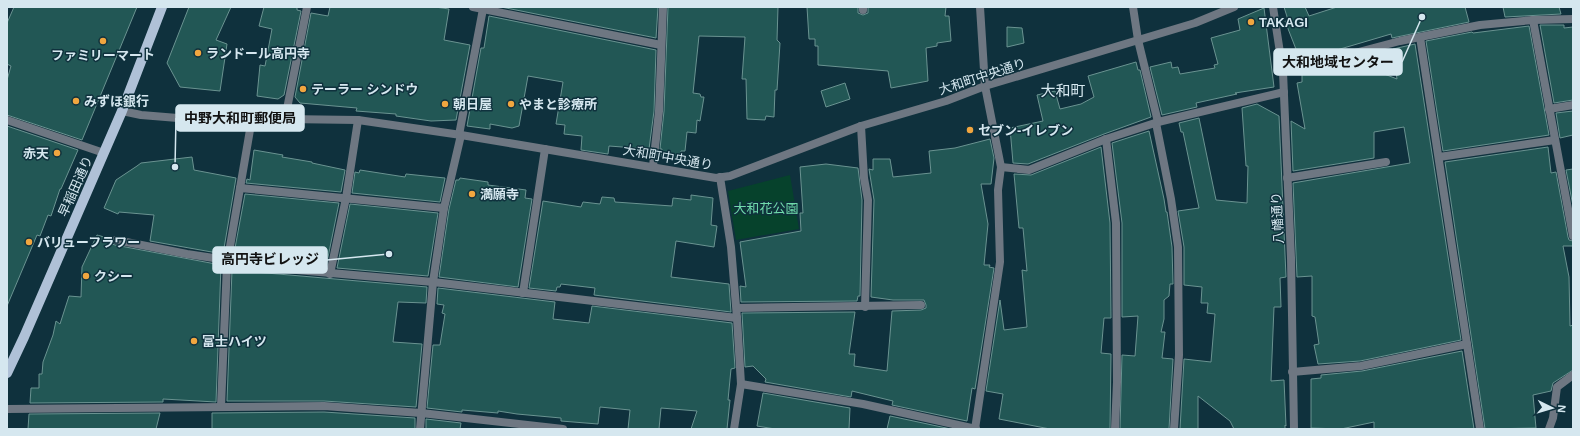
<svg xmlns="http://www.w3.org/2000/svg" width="1580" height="436" font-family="Arial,'Noto Sans JP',sans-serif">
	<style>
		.green { fill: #06422c }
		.building { fill: #225755; stroke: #6a9391 }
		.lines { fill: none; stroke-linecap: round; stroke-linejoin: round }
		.lane { stroke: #6e7782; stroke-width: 8 }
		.street { stroke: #6e7782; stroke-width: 8 }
		.primary { stroke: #afc1d7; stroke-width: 10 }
		.poi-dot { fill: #f1a63f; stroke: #0f313d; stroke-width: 1.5 }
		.labels { text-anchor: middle; stroke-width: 3; stroke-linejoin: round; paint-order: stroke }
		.poi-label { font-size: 13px; font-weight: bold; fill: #d5e7ef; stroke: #0f313d; text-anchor: start }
		.street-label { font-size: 13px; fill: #d5e7ef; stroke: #0f313d }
		.park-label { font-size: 13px; fill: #70dbab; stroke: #0f313d }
		.quarter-label { font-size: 15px; fill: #d5e7ef; stroke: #0f313d }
		.leader { fill: none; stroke: #d5e7ef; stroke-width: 1.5 }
		.callout-dot { fill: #d5e7ef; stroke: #0f313d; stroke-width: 1.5 }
		.callout { fill: #d5e7ef; stroke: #d5e7ef; stroke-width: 1.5 }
		.callout-label { font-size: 14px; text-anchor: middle; font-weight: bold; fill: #111 }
	</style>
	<rect width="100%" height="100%" fill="#0f313d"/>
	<polygon class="green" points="790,175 799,229 736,240 728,191"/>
	<g class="building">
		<polygon points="14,7 137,7 82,140 7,115 7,80 11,66 7,64 7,23"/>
		<polygon points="189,7 231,7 216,40 227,44 220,91 180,87 167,63"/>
		<polygon points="264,7 297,7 297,10 301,11 284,95 278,99 257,96 260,65 265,66 272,29 259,26"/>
		<polygon points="330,7 435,7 449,9 444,40 470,45 456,120 431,121 396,116 396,114 356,111 357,108 300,103 295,97 311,13 328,16"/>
		<polygon points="501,7 658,7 656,38"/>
		<polygon points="668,7 778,7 777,40 780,43 777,90 775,90 774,117 766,116 765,120 747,119 746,79 742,79 745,37 699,36 693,93 700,94 701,97 704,97 700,121 697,120 696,133 687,132 685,151 681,151 680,158 661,157 662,149 660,149 664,111"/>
		<polygon points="807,7 858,7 858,13 863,15 868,13 868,7 946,7 945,16 949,16 951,41 937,43 937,46 926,48 928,81 891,88 888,71 818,65 818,46 815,46 815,39 809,39"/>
		<polygon points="1284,7 1305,7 1309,16 1337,7 1465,7 1469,22 1392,38 1391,34 1330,52 1332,53 1301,62 1285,21 1289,23"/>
		<polygon points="1503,7 1559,7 1561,14 1505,17"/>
		<polygon points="1264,8 1274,87 1235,93 1237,94 1196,103 1197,107 1162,115 1150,67 1171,62 1172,68 1178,67 1180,74 1215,68 1214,65 1218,64 1211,38 1240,30 1238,19"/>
		<polygon points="489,16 656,50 654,111 649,149 609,146 608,154 581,150 582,136 564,134 565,125 556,124 563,82 528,76 519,126 512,128 490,124 490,129 467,126 481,48 484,48"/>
		<polygon points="1540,25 1564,25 1564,28 1573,27 1573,100 1554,103"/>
		<polygon points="1529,26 1549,135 1443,151 1426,41 1472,32 1473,33"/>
		<polygon points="1007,27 1022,28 1024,43 1007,47"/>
		<polygon points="1415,44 1461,340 1360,361 1318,364 1314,345 1319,344 1315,317 1312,316 1312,276 1297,277 1293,183 1410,163 1404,127 1374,132 1374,158 1293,171 1291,121 1305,129 1297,83 1302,82 1302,73 1349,60 1397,79 1393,49"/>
		<polygon points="1136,62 1138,70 1140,70 1151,117 1104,134 1028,164 1013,163 1010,128 1043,121 1037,95 1055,91 1060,109 1081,104 1094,97 1088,76"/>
		<polygon points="845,83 850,99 826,107 821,91"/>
		<polygon points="1257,104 1279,116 1286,277 1280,278 1281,307 1274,307 1271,381 1284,380 1286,426 1285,425 1285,429 1234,429 1230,421 1198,396 1198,429 1180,429 1184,359 1211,362 1215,314 1207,313 1208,303 1201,303 1202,287 1184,285 1184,247 1178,211 1199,208 1183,132 1181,132 1179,123 1199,118 1216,200 1247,203 1248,166 1246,166 1242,108"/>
		<polygon points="1573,111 1573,135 1560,138 1556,113"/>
		<polygon points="7,126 78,150 61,189 60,189 51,216 48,215 40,236 37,235 7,306"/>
		<polygon points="1149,131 1164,199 1166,212 1167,212 1172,247 1173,284 1170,284 1169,296 1164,300 1164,319 1161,332 1165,332 1162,358 1173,359 1169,429 1120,429 1122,355 1135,356 1138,316 1122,317 1122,223 1112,143"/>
		<polygon points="990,139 994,158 991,184 981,184 988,224 984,265 990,265 989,267 994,268 975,389 972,388 967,421 892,405 893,401 852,391 851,397 765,382 766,379 753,366 745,367 742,313 855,312 849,354 855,354 854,366 887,371 892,311 921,310 926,308 926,305 924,300 893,300 871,297 874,200 869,169 873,170 873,159 890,159 893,177 931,173 929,151 955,148"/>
		<polygon points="1101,147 1110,223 1111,318 1104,318 1101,353 1111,354 1110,429 1050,429 999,419 1003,394 986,391 1000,300 1004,330 1027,327 1022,270 1027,271 1023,228 1019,228 1014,174 1031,175"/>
		<polygon points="1548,147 1551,173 1556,172 1568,237 1569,240 1573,241 1573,246 1563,246 1569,277 1570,326 1573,325 1573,370 1553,383 1551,391 1533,395 1536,428 1485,429 1445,162"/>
		<polygon points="254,150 283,155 282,157 312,162 312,163 345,170 341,192 246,183 247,179 250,180"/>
		<polygon points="192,157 194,170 236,178 223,254 150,241 154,215 119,212 118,214 104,208 116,180 137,166 141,163"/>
		<polygon points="826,164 858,168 862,200 860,296 858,296 857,301 741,302 740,286 746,287 740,242 801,231 800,213 803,213 800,167"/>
		<polygon points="1573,169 1573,206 1566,170"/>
		<polygon points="360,170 405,177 406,174 445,178 440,202 352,193 355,172 359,173"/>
		<polygon points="460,178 488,182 488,185 526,190 525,198 532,199 518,287 439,277 449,209 456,180 459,180"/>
		<polygon points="245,194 339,203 326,267 233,259"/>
		<polygon points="691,195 713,198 711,225 717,226 714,247 676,241 671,277 729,284 731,312 594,295 595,288 561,284 560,287 557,287 556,291 529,288 543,201 581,207 583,202 600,204 602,197 614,198 615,202 672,206 673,198 691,200"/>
		<polygon points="350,204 438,213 428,276 337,268"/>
		<polygon points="97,235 111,239 112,244 115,245 221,265 216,402 163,399 163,402 30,403 31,388 39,388 39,374 42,374 43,362 53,335 56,321 60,324 69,296 81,297 82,267"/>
		<polygon points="232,270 427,287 426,303 398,302 393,342 422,344 416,407 324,401 227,401"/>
		<polygon points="438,288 555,302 553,319 589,323 592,306 732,323 735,368 731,369 728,400 730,400 727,429 691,429 697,411 661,408 659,429 628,429 630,410 600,407 598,424 561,421 561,418 517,414 498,411 498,413 462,410 462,412 427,408 433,345 440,345 445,314 442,313 444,305 437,304"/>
		<polygon points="1462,351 1474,429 1374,429 1374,422 1341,429 1311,428 1311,379 1321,378 1321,375 1362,371"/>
		<polygon points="763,393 850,408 849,429 775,429 757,426"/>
		<polygon points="324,412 415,418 415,429 212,429 212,413"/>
		<polygon points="160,413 156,429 28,429 29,414"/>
		<polygon points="890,416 951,429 887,429"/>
		<polygon points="426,419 461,423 460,429 426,429"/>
	</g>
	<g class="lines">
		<g class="lane">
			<polyline points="863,7 863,10"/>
			<polyline points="1133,7 1138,40 1158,122"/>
			<polyline points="1420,37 1480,429"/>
			<polyline points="1549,109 1573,105"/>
			<polyline points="285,119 307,7"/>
			<polyline points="1156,123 1171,199 1178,247 1179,355 1174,429"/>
			<polyline points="861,126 864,178 868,200 865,307"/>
			<polyline points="1106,139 1116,223 1117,382 1115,429"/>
			<polyline points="1439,157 1555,140"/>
			<polyline points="1287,178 1386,162"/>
			<polyline points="240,188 444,208"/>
			<polyline points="116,240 187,254 227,260"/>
			<polyline points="227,264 433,282 737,318"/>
			<polyline points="330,274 346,198 358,120"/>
			<polyline points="523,293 545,149"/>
			<polyline points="737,308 921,305"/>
			<polyline points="1292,372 1361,366 1467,344"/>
			<polyline points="221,406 227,264 251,124"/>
		</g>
		<g class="street">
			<polyline points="473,7 661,45"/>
			<polyline points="1273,7 1283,72 1291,258 1294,429"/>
			<polyline points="1533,20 1573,236"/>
			<polyline points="1283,72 1400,41 1480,25 1533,20 1573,19"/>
			<polyline points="122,111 141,115 251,124 285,119 358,120 461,135 716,178 730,176 861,126 946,101 985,86 1195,23 1234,7"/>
			<polyline points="7,120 104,153"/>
			<polyline points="459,135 483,9"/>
			<polyline points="653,166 659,111 663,7"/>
			<polyline points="1001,167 1029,170 1106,139 1158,122 1284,92"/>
			<polyline points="720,177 731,247 737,318 741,384 734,429"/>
			<polyline points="741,384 863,404 976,429"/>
			<polyline points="7,409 324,406 421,413 563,429"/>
			<polyline points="420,429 433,282 444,208 461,135"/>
			<polyline points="975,429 1000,262 998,190 1001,167 985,86 980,7"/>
			<polyline points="1549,429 1553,418 1557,387 1573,375"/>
		</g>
		<polyline class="primary" points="7,373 24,337 122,111 162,7"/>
	</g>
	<g class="poi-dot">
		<circle cx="1251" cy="22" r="4"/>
		<circle cx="103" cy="41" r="4"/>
		<circle cx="198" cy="53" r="4"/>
		<circle cx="303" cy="89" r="4"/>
		<circle cx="76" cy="101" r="4"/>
		<circle cx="445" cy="104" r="4"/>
		<circle cx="511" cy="104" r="4"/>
		<circle cx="970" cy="130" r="4"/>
		<circle cx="57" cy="153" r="4"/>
		<circle cx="472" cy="194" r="4"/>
		<circle cx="29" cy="242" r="4"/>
		<circle cx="86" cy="276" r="4"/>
		<circle cx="194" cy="341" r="4"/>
	</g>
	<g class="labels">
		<g class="poi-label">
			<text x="1259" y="27">TAKAGI</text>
			<text x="206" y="58">ランドール高円寺</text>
			<text x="103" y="60" text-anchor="middle">ファミリーマート</text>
			<text x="311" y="94">テーラー シンドウ</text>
			<text x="84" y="106">みずほ銀行</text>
			<text x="453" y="109">朝日屋</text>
			<text x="519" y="109">やまと診療所</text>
			<text x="978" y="135">セブン-イレブン</text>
			<text x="49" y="158" text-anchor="end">赤天</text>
			<text x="480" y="199">満願寺</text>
			<text x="37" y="247">バリューフラワー</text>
			<text x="94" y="281">クシー</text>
			<text x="202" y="346">富士ハイツ</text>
		</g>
		<g class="street-label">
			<text transform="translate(982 76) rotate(-18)" y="5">大和町中央通り</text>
			<text transform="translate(668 157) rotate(10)" y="5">大和町中央通り</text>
			<text transform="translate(75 186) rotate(-66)" y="5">早稲田通り</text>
			<text transform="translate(1277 218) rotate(-93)" y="5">八幡通り</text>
		</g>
		<g class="park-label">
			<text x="766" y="213">大和花公園</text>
		</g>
		<g class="quarter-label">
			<text x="1063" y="96">大和町</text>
		</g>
	</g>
	<path class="leader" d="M1422 17L1402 62M175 167L176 118M389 254L327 260"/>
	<g class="callout-dot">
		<circle cx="1422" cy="17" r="4"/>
		<circle cx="175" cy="167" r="4"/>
		<circle cx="389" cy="254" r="4"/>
	</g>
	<g class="callout">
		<rect x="1274" y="49" width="128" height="26" rx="4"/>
		<rect x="176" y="105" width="128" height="26" rx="4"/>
		<rect x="213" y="247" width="114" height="26" rx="4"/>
	</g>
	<g class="callout-label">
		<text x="1338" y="67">大和地域センター</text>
		<text x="240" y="123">中野大和町郵便局</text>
		<text x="270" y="264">高円寺ビレッジ</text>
	</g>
	<rect width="1580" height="436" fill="none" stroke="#d5e7ef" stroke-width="16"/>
	<g transform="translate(1552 408) rotate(95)" stroke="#0f313d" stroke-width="3" paint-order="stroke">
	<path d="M0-3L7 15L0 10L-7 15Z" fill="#d5e7ef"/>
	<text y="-6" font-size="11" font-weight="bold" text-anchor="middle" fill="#d5e7ef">N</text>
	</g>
</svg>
